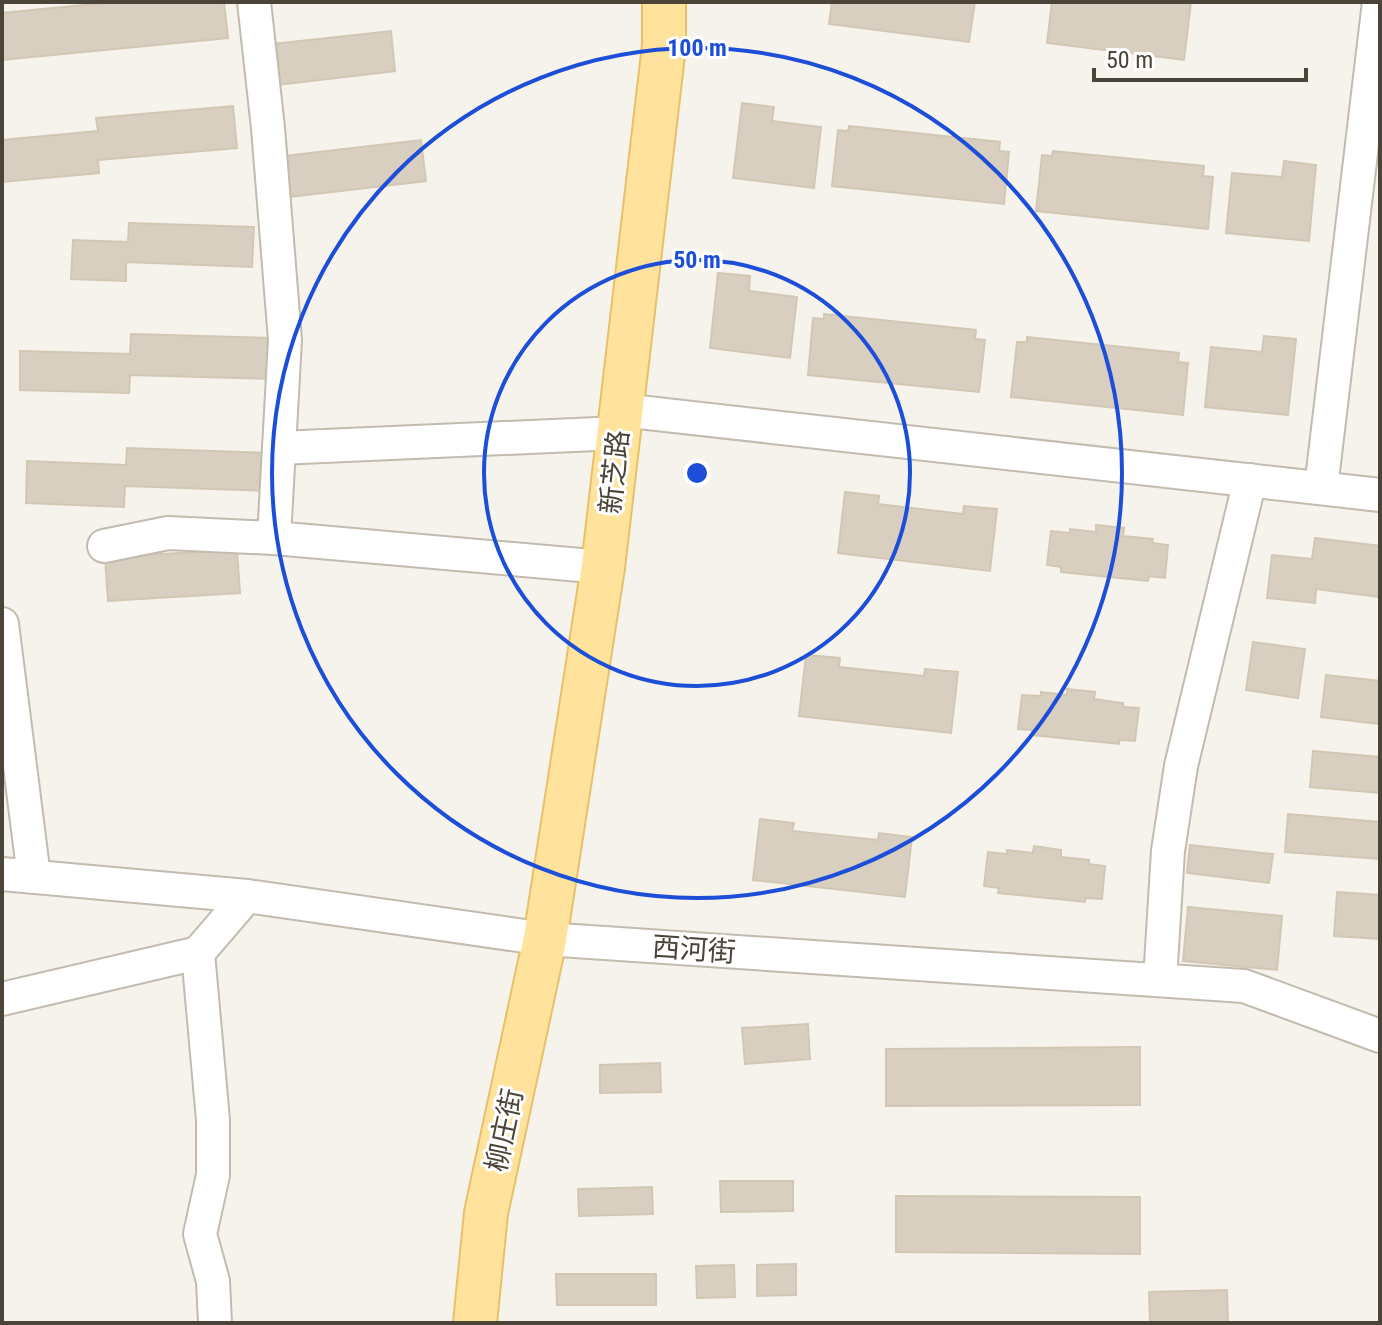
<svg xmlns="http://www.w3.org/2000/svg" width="1382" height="1325" font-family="'Roboto Condensed','Noto Sans SC',sans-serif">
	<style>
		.building { fill: #d8cfc1; stroke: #d3c7b4; stroke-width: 2 }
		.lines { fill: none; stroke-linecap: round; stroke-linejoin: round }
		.minor-casing { stroke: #c2bbae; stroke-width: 36 }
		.major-casing { stroke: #e6c16a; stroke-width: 46 }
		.minor { stroke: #fff; stroke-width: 32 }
		.major { stroke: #ffe39c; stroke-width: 42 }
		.ring { fill: none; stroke: #1d4ed8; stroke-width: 4 }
		.labels { text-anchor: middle; stroke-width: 6; stroke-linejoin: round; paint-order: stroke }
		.street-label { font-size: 28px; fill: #4b4439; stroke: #fff }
		.centre { fill: #1d4ed8; stroke: #fff; stroke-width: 4 }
		.ring-label { font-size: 24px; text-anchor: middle; font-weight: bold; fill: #1d4ed8; stroke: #fff; stroke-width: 6; stroke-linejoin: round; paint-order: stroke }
	</style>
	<rect width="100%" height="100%" fill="#f6f3ec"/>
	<g class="building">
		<polygon points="115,2 224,2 228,38 2,60 2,13"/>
		<polygon points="832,2 975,2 969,42 829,24"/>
		<polygon points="1052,2 1191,2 1184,60 1047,43"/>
		<polygon points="391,31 395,71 269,86 264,45"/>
		<polygon points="742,103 774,107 772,121 821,127 814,188 733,178"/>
		<polygon points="233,106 237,148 98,160 99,173 2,182 2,140 98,131 96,118"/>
		<polygon points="849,126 1000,142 999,151 1009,152 1004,204 832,186 838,130 848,131"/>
		<polygon points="421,140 426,181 281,198 276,157"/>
		<polygon points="1053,151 1204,166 1203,176 1213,177 1208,229 1036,211 1042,155 1052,156"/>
		<polygon points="1284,161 1316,165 1309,241 1226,233 1232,173 1282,177"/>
		<polygon points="129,223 254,227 252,267 126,262 126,281 71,279 73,240 128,242"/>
		<polygon points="718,273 750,276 749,291 797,297 790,358 710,348"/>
		<polygon points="824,314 976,330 975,339 985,340 979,392 808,375 813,318 824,319"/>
		<polygon points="131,334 274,338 273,379 130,375 129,393 20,390 20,351 130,354"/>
		<polygon points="1264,336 1296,339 1288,415 1205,407 1211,347 1262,352"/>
		<polygon points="1027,337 1179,353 1178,362 1188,363 1183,415 1011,397 1017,342 1027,342"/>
		<polygon points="127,448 271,453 270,491 125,486 124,507 26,503 27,461 126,465"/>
		<polygon points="845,492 879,496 878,504 963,514 964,506 997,509 990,571 838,553"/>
		<polygon points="1096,525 1124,528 1123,536 1153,539 1152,543 1168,545 1165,578 1149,576 1148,581 1061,572 1061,567 1047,565 1051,531 1070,533 1070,529 1096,532"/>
		<polygon points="1315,538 1380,546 1380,597 1316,589 1315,603 1267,598 1272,555 1312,559"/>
		<polygon points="237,550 240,593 108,601 105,557"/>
		<polygon points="1253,642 1305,649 1298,698 1246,690"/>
		<polygon points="806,655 840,658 839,667 924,676 925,669 958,672 951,733 799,716"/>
		<polygon points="1326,675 1380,681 1380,724 1321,717"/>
		<polygon points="1067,689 1095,692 1094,699 1123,703 1123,707 1139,708 1135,741 1119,740 1119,744 1032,735 1032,730 1018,729 1022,695 1041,696 1041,692 1067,695"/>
		<polygon points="1313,751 1380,757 1380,793 1310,787"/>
		<polygon points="1288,814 1380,822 1380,859 1285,852"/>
		<polygon points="760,819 794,823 792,831 878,840 879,833 912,837 905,897 753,880"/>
		<polygon points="1190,845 1273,854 1269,883 1187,873"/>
		<polygon points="1034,846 1061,850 1061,857 1089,860 1089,864 1105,866 1102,899 1085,898 1085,902 998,893 999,888 984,886 988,852 1007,854 1007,850 1033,853"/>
		<polygon points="1337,892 1380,895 1380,939 1334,936"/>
		<polygon points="1188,907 1282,916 1277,970 1183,961"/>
		<polygon points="808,1024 810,1059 745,1064 742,1028"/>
		<polygon points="1140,1047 1140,1105 886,1106 886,1049"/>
		<polygon points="660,1063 661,1092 600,1093 600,1065"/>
		<polygon points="720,1181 793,1181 793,1211 721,1212"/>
		<polygon points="652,1187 653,1214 579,1216 578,1189"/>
		<polygon points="896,1196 1140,1197 1140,1254 896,1252"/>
		<polygon points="796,1264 796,1295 757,1296 757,1265"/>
		<polygon points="734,1265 735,1297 697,1298 696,1266"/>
		<polygon points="556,1274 656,1274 656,1305 557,1305"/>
		<polygon points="1227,1290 1228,1323 1150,1323 1149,1292"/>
	</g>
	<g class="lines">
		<g class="minor-casing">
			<g id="minor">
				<polyline points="254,2 268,128 285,340 274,538"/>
				<polyline points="621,410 1380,495"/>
				<polyline points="279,448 619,433"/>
				<polyline points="1321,488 1379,2"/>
				<polyline points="104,546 168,533 274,538 603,567"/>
				<polyline points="2,624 34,877"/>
				<polyline points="2,874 247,896 545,939 1244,986 1380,1036"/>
				<polyline points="198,953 213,1120 213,1175 200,1234 213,1281 215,1323"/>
				<polyline points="1160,980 1168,851 1181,766 1250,480"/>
				<polyline points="2,999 198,953 247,896"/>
			</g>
		</g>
		<g class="major-casing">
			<polyline id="major" points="475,1323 486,1213 545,939 603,567 664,46 664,2"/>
		</g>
		<use href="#minor" class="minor"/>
		<use href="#major" class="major"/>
	</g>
	<g class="ring">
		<circle cx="697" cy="473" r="213"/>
		<circle cx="697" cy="473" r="425"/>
	</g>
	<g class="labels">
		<g class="street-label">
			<text transform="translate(614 472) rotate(-84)" y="10">新芝路</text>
			<text transform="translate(694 949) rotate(4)" y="10">西河街</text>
			<text transform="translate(504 1130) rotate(-78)" y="10">柳庄街</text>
		</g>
	</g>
	<circle cx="697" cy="473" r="12" class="centre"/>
	<g class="ring-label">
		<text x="697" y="56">100 m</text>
		<text x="697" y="268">50 m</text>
	</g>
	<rect width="1382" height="1325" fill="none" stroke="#4b4439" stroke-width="8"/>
	<path d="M1094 68v12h212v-12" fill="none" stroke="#4b4439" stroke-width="4"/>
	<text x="1106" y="68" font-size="24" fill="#4b4439" stroke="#ffffff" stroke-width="6" paint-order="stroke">50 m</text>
</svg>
